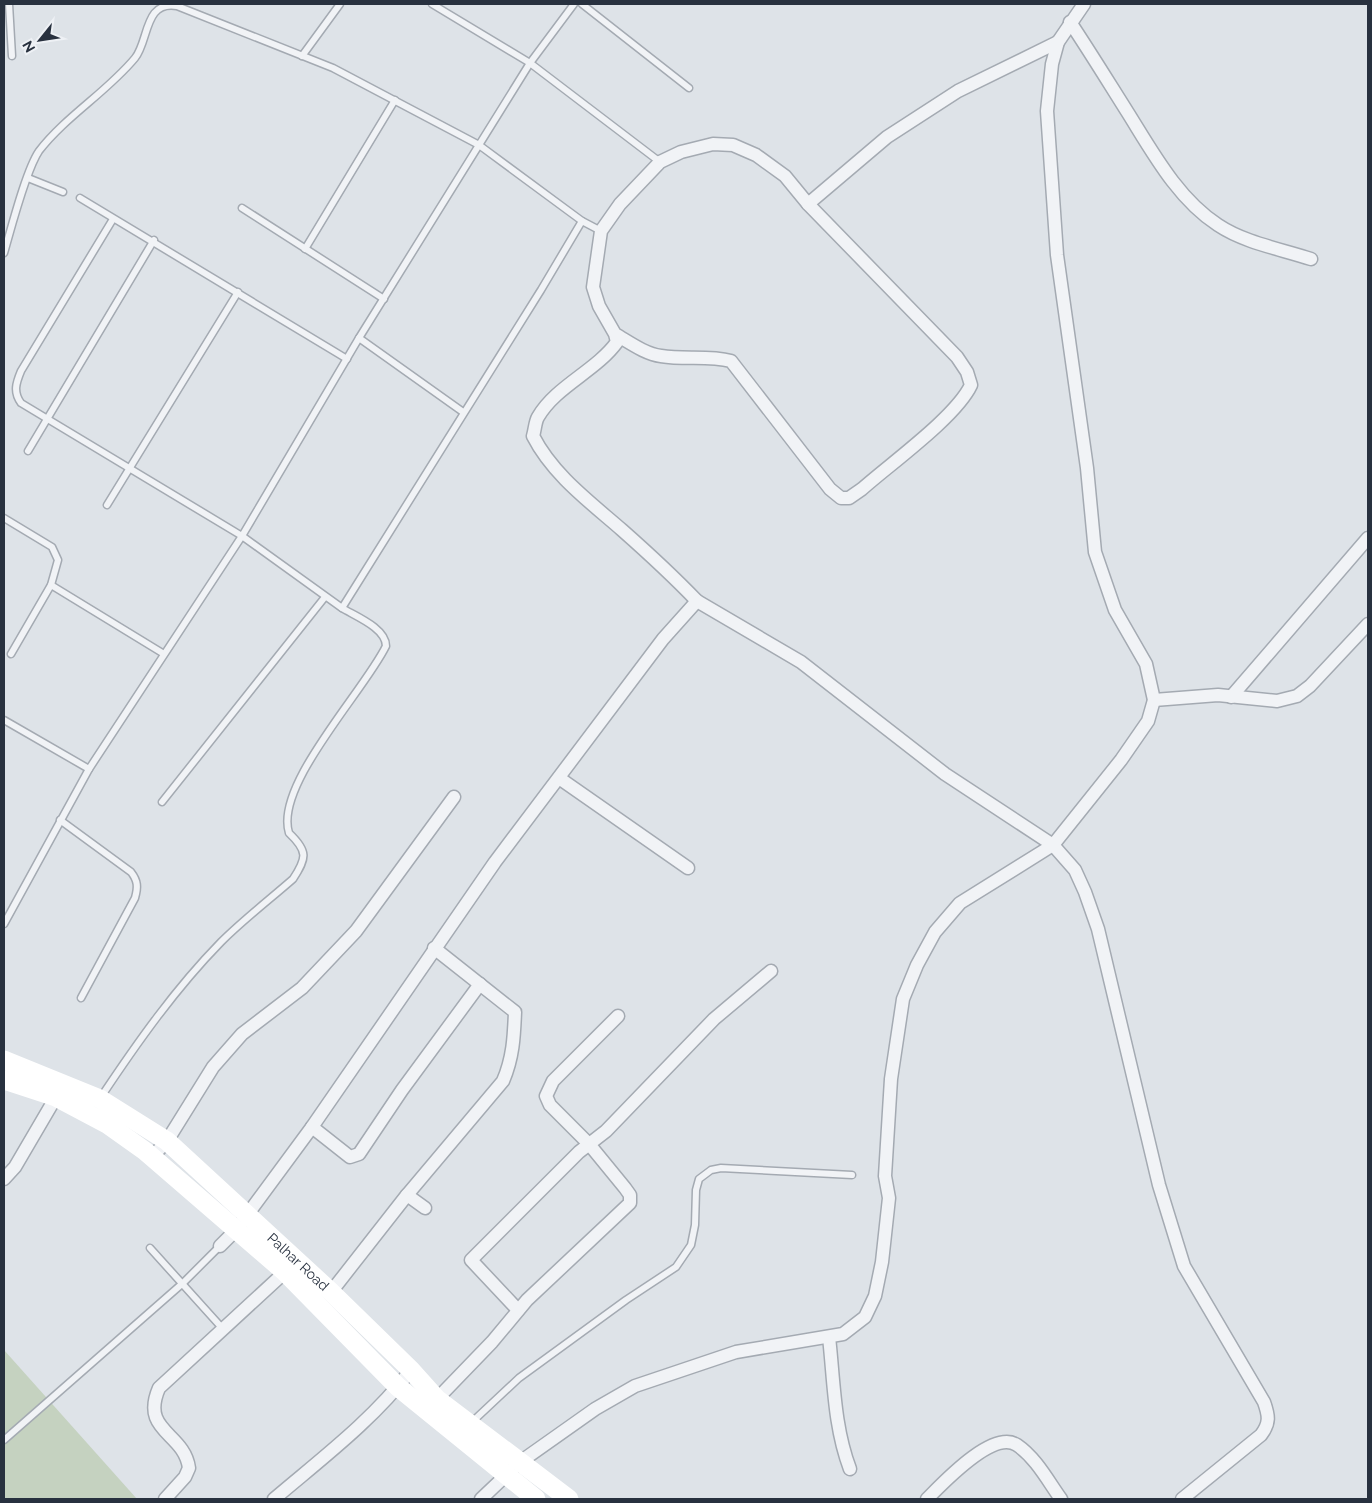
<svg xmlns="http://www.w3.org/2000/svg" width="1372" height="1503" font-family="Raleway,sans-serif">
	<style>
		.green { fill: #c5d2c0 }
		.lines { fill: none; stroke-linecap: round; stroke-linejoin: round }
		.service-casing { stroke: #a4aab2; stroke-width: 9 }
		.minor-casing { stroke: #a4aab2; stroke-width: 15 }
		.service { stroke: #f1f3f6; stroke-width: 6 }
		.minor { stroke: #f1f3f6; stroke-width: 12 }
		.secondary { stroke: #fff; stroke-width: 19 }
		.labels { text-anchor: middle; stroke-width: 4; stroke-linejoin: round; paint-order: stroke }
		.street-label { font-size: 14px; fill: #28313f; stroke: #eef1f5 }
	</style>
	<rect width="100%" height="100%" fill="#dee3e8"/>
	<polygon class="green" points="4,1350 137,1499 4,1499"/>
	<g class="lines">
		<g class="service-casing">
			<g id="service">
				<polyline points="9,4 12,56"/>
				<polyline points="432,4 530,63 660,162"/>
				<polyline points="582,4 689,88"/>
				<polyline points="302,56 340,4"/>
				<polyline points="28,178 63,192"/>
				<polyline points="80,198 347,359"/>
				<polyline points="242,208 384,299"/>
				<path d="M113,219L21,371C16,383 13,392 21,403L242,536L342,608L541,290L582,221"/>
				<polyline points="305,249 395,100"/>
				<path d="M4,253C11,229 26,170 39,151C66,116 107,92 135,58C149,41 144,0 177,6L333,68L479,145L582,221L601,231"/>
				<polyline points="359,338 463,412"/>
				<polyline points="28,451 154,240"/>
				<polyline points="107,505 238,292"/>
				<polyline points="4,518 52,547 58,560 51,585 11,654"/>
				<polyline points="51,585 164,654"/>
				<polyline points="4,720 89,769"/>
				<polyline points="162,802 325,597"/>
				<path d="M60,820L131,872C138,881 138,887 135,898L81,998"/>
				<polyline points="4,924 89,769 242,536 359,338 530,63 574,4"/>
				<path d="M101,1097C137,1043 175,989 221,942C243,920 269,900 293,879C307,858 308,851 289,833C274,785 365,690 386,646C386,628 355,616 342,608"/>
				<polyline points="150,1248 223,1329"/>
				<polyline points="472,1422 519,1378 626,1300 676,1267 691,1245 695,1225 696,1190 699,1179 711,1170 721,1168 852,1175"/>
				<polyline points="4,1440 183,1283 220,1246"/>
			</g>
		</g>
		<g class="minor-casing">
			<g id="minor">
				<path d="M1070,22C1090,52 1109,83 1128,113C1153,153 1178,199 1218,225C1245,243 1281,249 1311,259"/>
				<polyline points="808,204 887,137 958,91 1058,42"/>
				<path d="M615,334C629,342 645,354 661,356C685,360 708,355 731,361L830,489L841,498H849L862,489C890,464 956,417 971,385L967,372L957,357L808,204L785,176L756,155L733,145L713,144L681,152L660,162L620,204L601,231L593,287L599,306L615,334L617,342C596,371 556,386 538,417C535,422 535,430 533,436C553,475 590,502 622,530C648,553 673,576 697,601"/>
				<polyline points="1231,697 1368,538"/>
				<polyline points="1154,700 1218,695 1277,701 1297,696 1310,686 1368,624"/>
				<polyline points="559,778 688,868"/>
				<polyline points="312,1127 350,1157 359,1154 402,1090 480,984"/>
				<polyline points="152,1157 167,1141 213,1067 242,1034 302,988 356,931 454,797"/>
				<polyline points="4,1179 15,1167 56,1097 57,1091"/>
				<polyline points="407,1195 425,1208"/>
				<path d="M220,1246L236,1230L312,1127L495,862L663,639L697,601L801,662L945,774L1053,845L1075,870L1085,892L1098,929L1159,1185L1184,1266L1264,1402C1269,1416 1270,1423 1261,1435L1182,1499"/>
				<path d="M331,1292L407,1195L503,1081C513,1058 514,1037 515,1012L434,948"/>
				<polyline points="518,1310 471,1260 579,1152 606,1131 714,1019 771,971"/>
				<path d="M829,1337C834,1382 834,1427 850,1469"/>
				<polyline points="437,1399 492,1342 527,1300 630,1203 630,1195 625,1188 589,1144 550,1105 546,1096 553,1081 618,1016"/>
				<path d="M165,1499L185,1477L189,1468C184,1432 140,1432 159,1388L285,1272"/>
				<path d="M274,1499C321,1459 373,1420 411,1370"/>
				<polyline points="481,1499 520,1462 595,1409 635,1386 736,1352 843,1334 865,1317 875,1296 882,1262 889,1198 885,1176 891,1079 903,999 917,965 935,932 960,903 1053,845 1121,760 1148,721 1154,700 1146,664 1115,610 1095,552 1087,468 1057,255 1047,111 1052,64 1058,42 1084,4"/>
				<path d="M927,1499C943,1483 993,1429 1017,1445C1036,1458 1048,1481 1061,1499"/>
			</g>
		</g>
		<use href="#service" class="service"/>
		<use href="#minor" class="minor"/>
		<g class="secondary">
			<path id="s1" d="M4,1060L100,1099L167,1141L331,1292L411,1370L437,1399L569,1499"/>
			<polyline points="4,1080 56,1097 107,1124 145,1151 285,1272 398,1387 536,1499"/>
		</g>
	</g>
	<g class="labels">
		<g class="street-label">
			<text dy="5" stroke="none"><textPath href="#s1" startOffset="361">Palhar Road</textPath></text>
		</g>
	</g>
	<rect width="1372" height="1503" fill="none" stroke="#28313f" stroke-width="10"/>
	<g transform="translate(40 40) rotate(240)" stroke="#eef1f5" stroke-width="4" paint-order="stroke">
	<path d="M0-4L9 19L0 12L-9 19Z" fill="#28313f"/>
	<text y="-8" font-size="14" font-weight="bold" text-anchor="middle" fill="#28313f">N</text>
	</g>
</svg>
